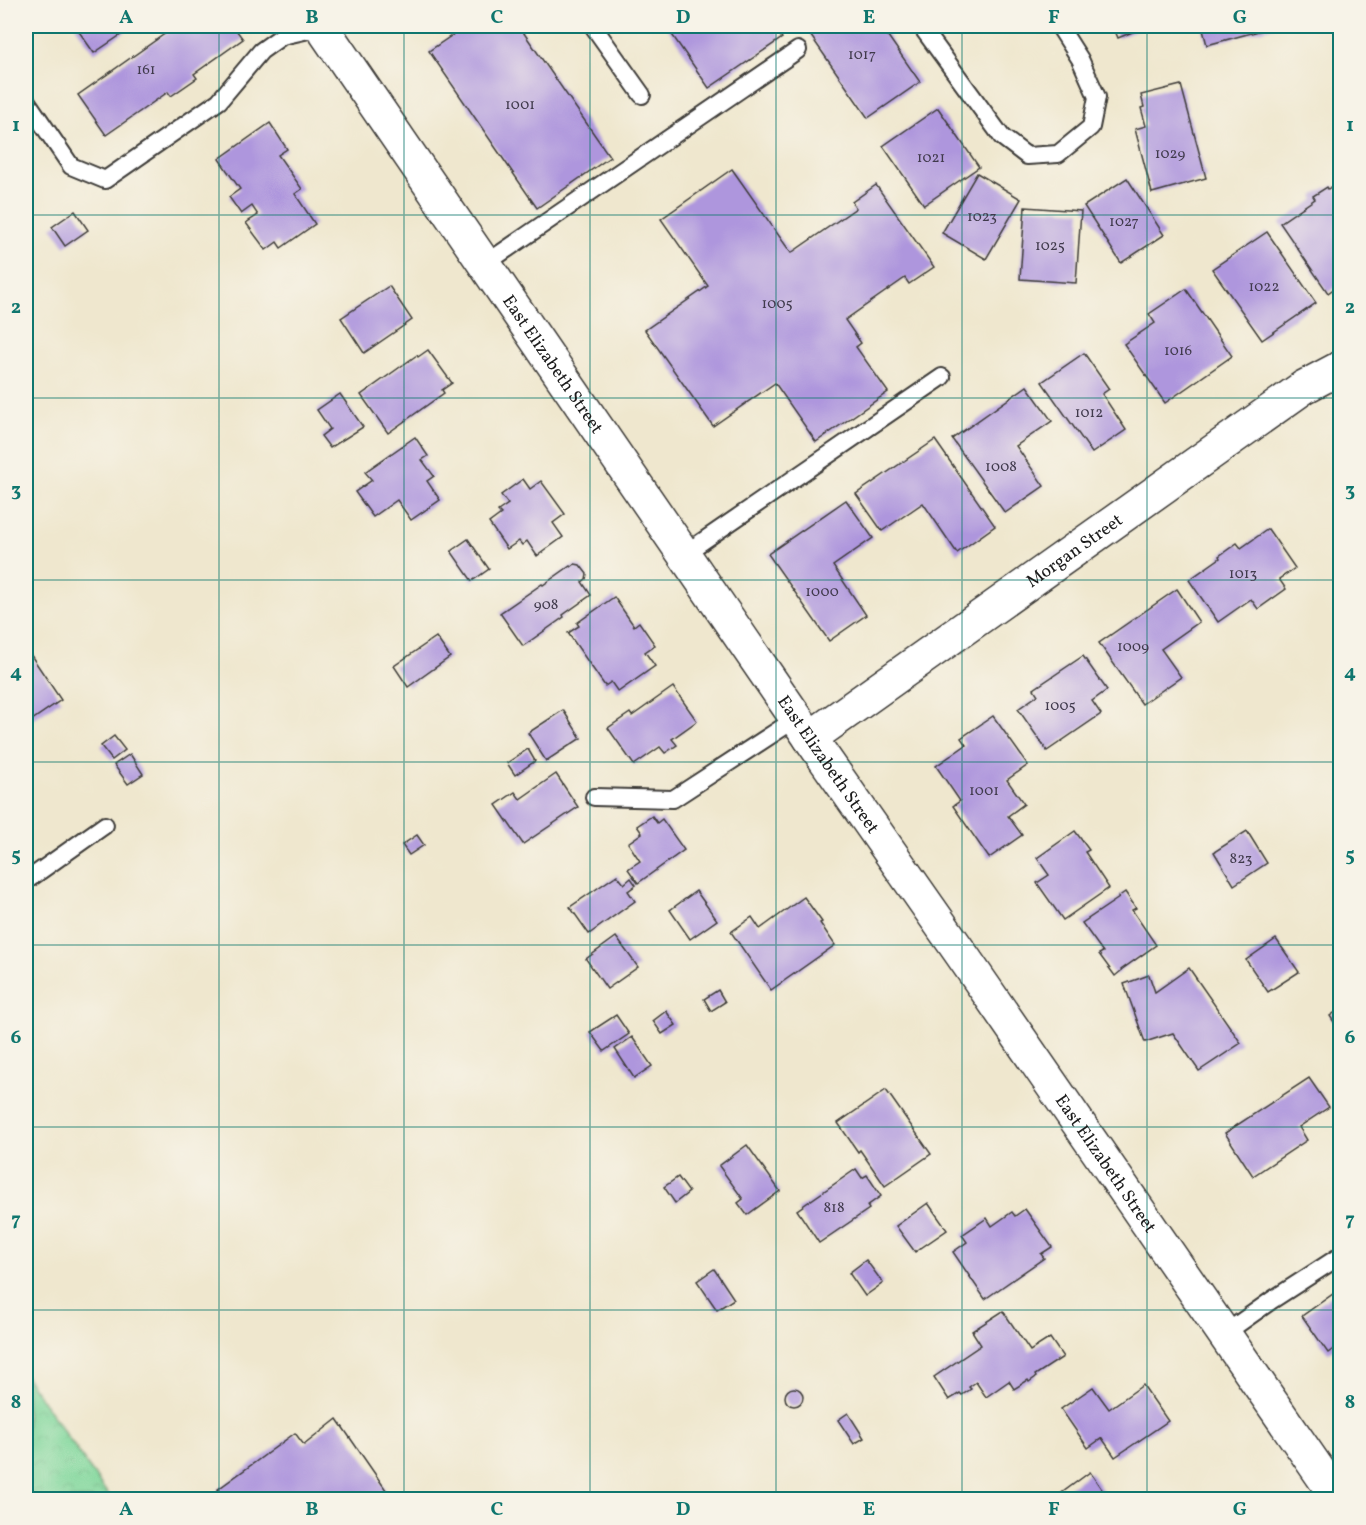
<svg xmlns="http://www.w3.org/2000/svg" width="1366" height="1525" font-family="Vollkorn,serif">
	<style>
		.park { fill: url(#park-crowns); stroke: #4e7a5c; stroke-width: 1.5 }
		.building { fill: #ae96dd }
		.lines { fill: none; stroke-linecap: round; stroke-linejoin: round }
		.service-casing { stroke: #3c3a37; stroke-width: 20 }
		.minor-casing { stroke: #3c3a37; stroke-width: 36 }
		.service { stroke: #fff; stroke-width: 16 }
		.minor { stroke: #fff; stroke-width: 33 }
		.grid { fill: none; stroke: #0f766e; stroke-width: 1.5; stroke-opacity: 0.55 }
		.labels { text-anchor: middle; stroke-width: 4.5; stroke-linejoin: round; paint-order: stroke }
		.number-label { font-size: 15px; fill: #403a4c }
		.street-label { font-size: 18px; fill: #1c1c1c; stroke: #f7f3e8 }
		.neatline { fill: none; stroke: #0f766e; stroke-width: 2 }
		.grid-label { font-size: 20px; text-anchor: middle; font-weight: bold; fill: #0f766e }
	</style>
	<defs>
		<pattern id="park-crowns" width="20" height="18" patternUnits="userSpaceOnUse" patternTransform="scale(1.5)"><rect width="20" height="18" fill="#80d79b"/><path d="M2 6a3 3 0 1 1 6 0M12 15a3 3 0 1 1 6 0" fill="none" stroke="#6eb885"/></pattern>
	</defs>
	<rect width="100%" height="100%" fill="#f7f3e8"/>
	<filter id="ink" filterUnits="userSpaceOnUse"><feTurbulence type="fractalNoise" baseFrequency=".0167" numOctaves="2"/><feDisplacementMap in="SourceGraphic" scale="12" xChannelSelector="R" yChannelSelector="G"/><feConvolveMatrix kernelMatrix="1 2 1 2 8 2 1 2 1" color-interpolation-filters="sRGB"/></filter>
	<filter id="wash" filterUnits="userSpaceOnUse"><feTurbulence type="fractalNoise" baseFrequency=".008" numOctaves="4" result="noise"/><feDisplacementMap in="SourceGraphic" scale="24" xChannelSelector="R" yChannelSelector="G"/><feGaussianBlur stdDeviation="1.35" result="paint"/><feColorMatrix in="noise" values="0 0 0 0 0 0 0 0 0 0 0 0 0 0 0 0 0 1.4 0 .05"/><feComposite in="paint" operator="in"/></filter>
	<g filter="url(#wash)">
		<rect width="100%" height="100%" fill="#efe7ce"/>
		<polygon class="park" points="26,1377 111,1499 26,1499"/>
		<g id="blocks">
			<g class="building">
				<polygon points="75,26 134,26 94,53"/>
				<polygon points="176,26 233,26 243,39 194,74 197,78 171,96 168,92 106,135 78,95"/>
				<polygon points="466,26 519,26 610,157 537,208 429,51"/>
				<polygon points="666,26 773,26 782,38 709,88"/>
				<polygon points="804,26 881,26 920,82 868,118"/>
				<polygon points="1113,26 1147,26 1118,38"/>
				<polygon points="1202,26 1277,26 1207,45"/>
				<polygon points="1181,85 1206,178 1152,193 1135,129 1146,126 1141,108 1144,107 1141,95"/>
				<polygon points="938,108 979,167 924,205 883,146"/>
				<polygon points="270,123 287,149 278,155 302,189 295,194 315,224 281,248 277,242 266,250 246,223 258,215 252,206 241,214 229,197 240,189 219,159"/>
				<polygon points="732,169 791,253 856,208 852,202 876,185 934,267 909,284 905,278 845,320 861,343 856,347 888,392 816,442 775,383 713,426 645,330 708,286 661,219"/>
				<polygon points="977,173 1021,199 986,259 942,233"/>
				<polygon points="1127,178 1164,235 1121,263 1084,206"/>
				<polygon points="1334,185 1340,195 1340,284 1328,293 1280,223 1315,199 1313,196 1327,187 1328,189"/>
				<polygon points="1025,207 1081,211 1076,283 1020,279"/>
				<polygon points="75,211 88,230 65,246 52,227"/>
				<polygon points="1267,232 1316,303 1262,340 1212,269"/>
				<polygon points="389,286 412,320 364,353 341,318"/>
				<polygon points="1186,289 1232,356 1165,403 1124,344 1155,323 1149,314"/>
				<polygon points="428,350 452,383 442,390 444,393 388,433 361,395 417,355 418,357"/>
				<polygon points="1084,353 1109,389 1102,394 1126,430 1092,453 1042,382"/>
				<polygon points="1027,386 1052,421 1016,446 1044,486 1005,513 952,439"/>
				<polygon points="340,394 363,427 330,448 321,436 330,429 317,410"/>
				<polygon points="415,437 428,456 422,460 434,476 427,481 440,500 411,520 397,500 373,517 355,492 372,480 365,472"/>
				<polygon points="935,440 995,526 957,553 923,503 882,531 856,494"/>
				<polygon points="523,479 530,489 541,481 565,514 553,523 563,537 537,556 527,541 522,545 519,541 507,549 489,523 501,514 498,511 508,504 501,495"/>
				<polygon points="846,500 873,538 833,566 866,615 829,641 768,554"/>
				<polygon points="1268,529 1295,568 1279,579 1286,589 1258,609 1251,599 1218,622 1189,580 1220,558 1219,556 1237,543 1241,548"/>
				<polygon points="468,539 489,569 472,581 451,551"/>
				<polygon points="575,564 580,565 587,574 586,579 582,582 591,595 563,615 564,617 523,646 500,613 542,584 543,585 570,566 571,567"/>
				<polygon points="1177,589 1199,622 1161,649 1181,677 1142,704 1099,643"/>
				<polygon points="614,597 634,626 639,622 655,645 645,652 655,666 618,692 611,682 605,686 568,633 579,626 577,623"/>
				<polygon points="436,637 450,657 408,687 394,666"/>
				<polygon points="26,648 61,700 26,724"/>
				<polygon points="1083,656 1107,690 1092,701 1101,714 1047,751 1018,709 1038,695 1034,689"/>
				<polygon points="673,687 697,721 672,739 677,745 665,753 660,747 634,765 608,728 630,713 632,716"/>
				<polygon points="563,710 581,738 546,761 528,733"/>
				<polygon points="993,716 1028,765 1007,780 1024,804 1008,816 1022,835 989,858 953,806 960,801 936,766 966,745 961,738"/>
				<polygon points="114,736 125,750 112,760 101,746"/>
				<polygon points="528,749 535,761 515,775 507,763"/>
				<polygon points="130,754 143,774 128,784 114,765"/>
				<polygon points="556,774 578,807 523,844 496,805 515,792 520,799"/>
				<polygon points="652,816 657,823 662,819 684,850 638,883 628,869 640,861 628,843 642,833 637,826"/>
				<polygon points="1075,831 1089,850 1085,852 1109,888 1063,920 1037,883 1049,875 1037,858"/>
				<polygon points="1247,831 1267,863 1234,885 1214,852"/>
				<polygon points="417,835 424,845 409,855 402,845"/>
				<polygon points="617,875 624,884 631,878 636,885 628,891 635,901 589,934 570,907"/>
				<polygon points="696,891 717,920 690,939 670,910"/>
				<polygon points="1125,892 1136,908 1132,910 1156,945 1121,970 1121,971 1115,976 1099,954 1103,952 1082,923 1119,898 1118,897"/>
				<polygon points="804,897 822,922 820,923 835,945 771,990 731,932 752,917 760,929"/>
				<polygon points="616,937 638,967 607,989 586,959"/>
				<polygon points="1276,939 1299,972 1268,992 1246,960"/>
				<polygon points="1189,968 1241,1043 1199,1071 1173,1033 1145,1042 1124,984 1149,975 1155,992"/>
				<polygon points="718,990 725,1002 711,1011 704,999"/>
				<polygon points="1340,1009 1340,1031 1330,1016"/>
				<polygon points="666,1011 676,1025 662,1034 653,1021"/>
				<polygon points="616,1015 629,1034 604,1051 590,1032"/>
				<polygon points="632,1037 652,1066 634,1078 615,1049"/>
				<polygon points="1309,1078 1329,1107 1299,1127 1307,1140 1253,1176 1225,1133"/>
				<polygon points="886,1090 931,1154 885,1186 860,1150 858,1152 838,1123"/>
				<polygon points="747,1145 780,1191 747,1215 738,1203 743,1199 719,1166"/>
				<polygon points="856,1169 862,1178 867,1175 881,1196 867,1206 869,1209 819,1243 797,1210"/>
				<polygon points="678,1177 689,1192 675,1203 664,1187"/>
				<polygon points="928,1203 947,1230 915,1252 896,1226"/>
				<polygon points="1025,1209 1052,1247 1041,1254 1044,1258 985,1299 953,1252 967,1242 962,1235 987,1218 992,1226 1012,1212 1015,1216"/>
				<polygon points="866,1260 883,1283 865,1296 849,1273"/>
				<polygon points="714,1269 734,1299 717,1310 697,1281"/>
				<polygon points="1340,1289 1340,1344 1328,1353 1302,1316"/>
				<polygon points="1003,1311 1030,1351 1050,1338 1063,1357 1035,1375 1036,1377 1029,1382 1028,1380 1014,1389 1009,1381 986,1397 976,1382 969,1387 971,1389 962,1395 960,1393 949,1400 934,1377 981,1345 972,1331"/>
				<polygon points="1143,1385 1168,1421 1115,1457 1102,1438 1088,1448 1061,1409 1093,1387 1109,1409"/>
				<circle cx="794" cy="1397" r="9"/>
				<polygon points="848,1413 864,1438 854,1444 838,1420"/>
				<polygon points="337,1419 393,1500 225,1500 217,1490 295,1433 304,1445"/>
				<polygon points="1090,1472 1109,1500 1062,1500 1059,1495"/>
			</g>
		</g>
	</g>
	<g filter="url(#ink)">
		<use href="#blocks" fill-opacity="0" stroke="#3c3a37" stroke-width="1.5"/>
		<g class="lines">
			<g class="service-casing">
				<g id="service">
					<polyline points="593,26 642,95"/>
					<polyline points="921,26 1002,137 1027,156 1058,154 1091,127 1097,97 1080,59 1059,26"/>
					<polyline points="26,100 71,166 105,180 219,101 261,51 282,36 322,27"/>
					<polyline points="485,264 798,50"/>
					<polyline points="684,554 942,377"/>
					<polyline points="594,797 673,799 797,718"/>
					<polyline points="26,881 105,825"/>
					<polyline points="1224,1334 1272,1300 1340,1256"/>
				</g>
			</g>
			<g class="minor-casing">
				<g id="minor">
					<path id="s1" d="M321,26L810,738L962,955L1339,1500"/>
					<path id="s2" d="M810,738L1304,387L1340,368"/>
				</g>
			</g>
			<use href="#service" class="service"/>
			<use href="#minor" class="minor"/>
		</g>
	</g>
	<path class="grid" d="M219,26V1500M404,26V1500M590,26V1500M776,26V1500M962,26V1500M1147,26V1500M26,215H1340M26,398H1340M26,580H1340M26,762H1340M26,945H1340M26,1127H1340M26,1310H1340"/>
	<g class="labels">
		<g class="number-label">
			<text x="862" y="59">1017</text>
			<text x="146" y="74">161</text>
			<text x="520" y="109">1001</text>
			<text x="1170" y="158">1029</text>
			<text x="931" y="162">1021</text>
			<text x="982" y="221">1023</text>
			<text x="1124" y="226">1027</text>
			<text x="1050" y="250">1025</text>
			<text x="1264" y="291">1022</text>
			<text x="777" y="308">1005</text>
			<text x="1178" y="355">1016</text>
			<text x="1089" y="417">1012</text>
			<text x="1001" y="471">1008</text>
			<text x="1243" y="578">1013</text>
			<text x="822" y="596">1000</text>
			<text x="546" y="609">908</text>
			<text x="1133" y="651">1009</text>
			<text x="1060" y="710">1005</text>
			<text x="984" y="795">1001</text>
			<text x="1241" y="863">823</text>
			<text x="834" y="1212">818</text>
		</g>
		<g class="street-label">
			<text dy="6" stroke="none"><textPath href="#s1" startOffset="410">East Elizabeth Street</textPath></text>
			<text dy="6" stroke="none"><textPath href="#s2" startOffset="324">Morgan Street</textPath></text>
			<text dy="6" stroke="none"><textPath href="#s1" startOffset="896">East Elizabeth Street</textPath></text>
			<text dy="6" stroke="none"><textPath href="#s1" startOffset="1382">East Elizabeth Street</textPath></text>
		</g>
	</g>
	<rect width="1366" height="1525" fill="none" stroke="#f7f3e8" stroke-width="66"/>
	<rect x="33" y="33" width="1300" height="1459" class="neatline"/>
	<g class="grid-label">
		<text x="126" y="23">A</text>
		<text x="312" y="23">B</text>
		<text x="497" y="23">C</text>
		<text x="683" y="23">D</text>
		<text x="869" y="23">E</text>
		<text x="1054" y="23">F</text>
		<text x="1240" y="23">G</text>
		<text x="16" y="131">1</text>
		<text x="1350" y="131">1</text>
		<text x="16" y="313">2</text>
		<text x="1350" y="313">2</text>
		<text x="16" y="496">3</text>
		<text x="1350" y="496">3</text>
		<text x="16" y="678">4</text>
		<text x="1350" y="678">4</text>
		<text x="16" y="861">5</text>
		<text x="1350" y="861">5</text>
		<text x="16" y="1043">6</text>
		<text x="1350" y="1043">6</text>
		<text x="16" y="1225">7</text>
		<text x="1350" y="1225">7</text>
		<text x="16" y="1408">8</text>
		<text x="1350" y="1408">8</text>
		<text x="126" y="1515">A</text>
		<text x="312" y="1515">B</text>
		<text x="497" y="1515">C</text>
		<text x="683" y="1515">D</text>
		<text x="869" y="1515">E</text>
		<text x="1054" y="1515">F</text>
		<text x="1240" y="1515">G</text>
	</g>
</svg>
